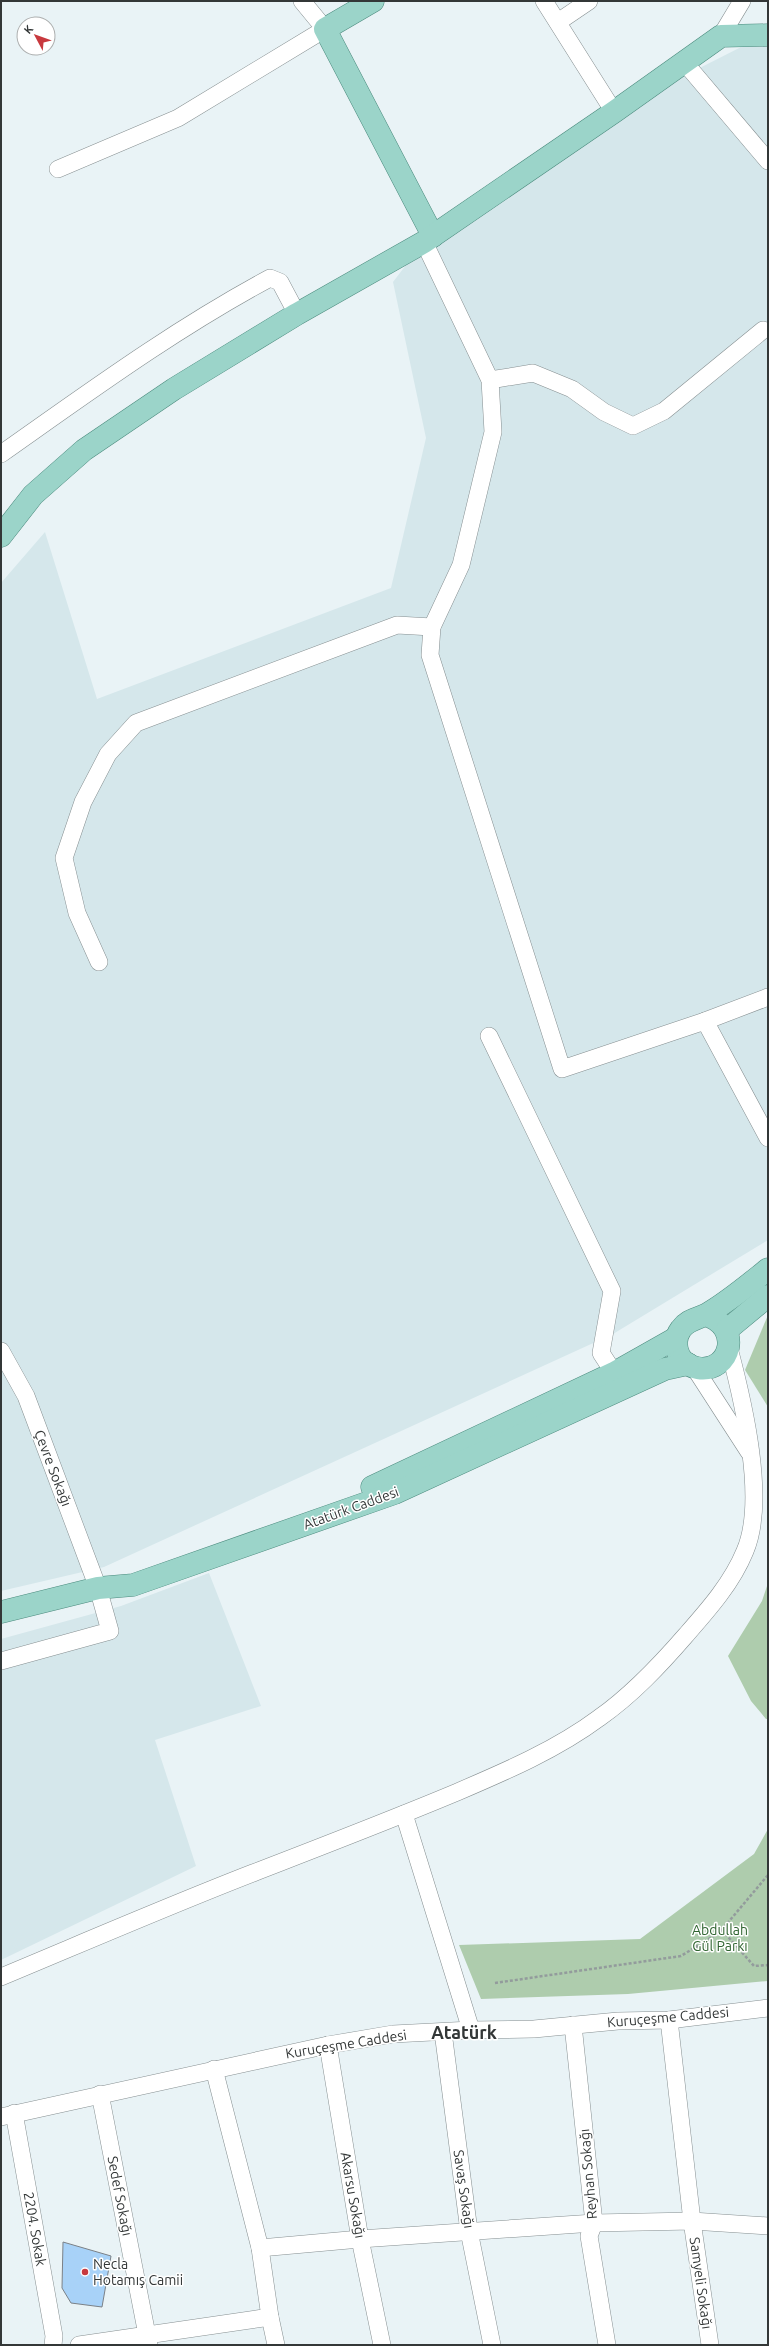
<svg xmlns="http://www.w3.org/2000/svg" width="769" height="2346" font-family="Ubuntu,sans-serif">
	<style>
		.built { fill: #d5e7eb }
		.green { fill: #aeccad }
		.building { fill: #a8d2f8; stroke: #7b8187 }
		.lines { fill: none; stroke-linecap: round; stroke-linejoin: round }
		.minor-casing { stroke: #868f91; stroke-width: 18 }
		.major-casing { stroke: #4c8b7e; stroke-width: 23 }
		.path { stroke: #939b9c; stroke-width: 2.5; stroke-dasharray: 3 2; stroke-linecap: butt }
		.minor { stroke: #fff; stroke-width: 17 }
		.major { stroke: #9bd4c9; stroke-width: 22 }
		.poi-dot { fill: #c8393e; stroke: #fff; stroke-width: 1.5 }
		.labels { text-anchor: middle; stroke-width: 3; stroke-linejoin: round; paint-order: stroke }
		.street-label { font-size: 14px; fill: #333737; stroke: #fff }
		.park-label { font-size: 14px; fill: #2e632f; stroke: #fff }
		.poi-label { font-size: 14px; fill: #333737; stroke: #fff; text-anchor: start }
		.district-label { font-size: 18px; font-weight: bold; fill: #333737; stroke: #fff }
	</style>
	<rect width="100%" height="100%" fill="#e9f3f6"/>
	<g class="built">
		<polygon points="751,42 768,42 768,1240 613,1334 104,1567 1,1591 1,583 45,532 97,699 391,588 426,438 393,282 419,248 672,82"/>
		<polygon points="209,1573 261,1706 155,1740 196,1866 1,1960 1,1639 121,1606"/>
	</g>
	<g class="green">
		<polygon points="768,1315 768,1407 745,1370"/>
		<polygon points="768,1583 768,1719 766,1719 751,1701 728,1656 762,1601"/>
		<polygon points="768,1829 768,1981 628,1994 481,1999 459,1945 640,1939 754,1854"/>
	</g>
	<polygon class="building" points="63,2242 111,2256 102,2307 71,2303 62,2288"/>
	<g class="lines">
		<g class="minor-casing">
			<g id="minor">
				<polyline points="544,1 614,112"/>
				<polyline points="558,22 589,1"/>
				<polyline points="721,36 742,1"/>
				<polyline points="685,63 768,161"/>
				<polyline points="58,169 178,118 325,29 302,1"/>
				<polyline points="424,242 490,380 493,432 461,565 432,627 430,655 562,1069 705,1021 768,1138"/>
				<polyline points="490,380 533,373 572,389 604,412 633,426 664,411 763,330"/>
				<path d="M1,454C89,392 175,329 270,278L280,282L297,314"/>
				<polyline points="99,962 77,913 64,858 83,802 108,754 136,723 397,625 432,627"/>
				<polyline points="705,1021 768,997"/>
				<polyline points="489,1036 612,1291 601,1353 614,1373"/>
				<polyline points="1,1351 26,1396 98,1588 110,1631 1,1661"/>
				<polyline points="694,1367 749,1452"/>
				<polyline points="404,1814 471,2030"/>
				<path d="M1,1977C85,1942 168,1906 253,1873C320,1847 388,1821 455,1793C504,1772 556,1750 599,1718C632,1695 660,1665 686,1635C708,1610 732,1583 745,1551C767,1500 743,1401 729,1348"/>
				<polyline points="669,2020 692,2221 710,2345"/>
				<polyline points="573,2025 594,2223 589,2236 607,2345"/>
				<polyline points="443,2032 469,2231 492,2345"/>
				<polyline points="328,2045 360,2239 382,2345"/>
				<polyline points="100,2094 149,2345"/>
				<polyline points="14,2113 54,2336 53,2345"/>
				<polyline points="1,2117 328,2045 393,2034 471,2030 534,2029 618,2021 669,2020 768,2008"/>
				<polyline points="260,2248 360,2239 594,2223 692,2221 768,2226"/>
				<polyline points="270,2317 276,2345"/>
				<polyline points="79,2345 270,2317 260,2248 214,2069"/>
			</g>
		</g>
		<g class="major-casing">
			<g id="major">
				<polyline points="373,1 325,29 433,236"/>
				<polyline points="1,536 33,495 84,450 174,389 297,314 424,242 614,112 721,36 768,35"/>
				<path d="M705,1315C743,1326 731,1373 698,1368C691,1367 682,1362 679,1355C675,1346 675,1337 681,1329C688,1319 698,1319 707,1314C728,1302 748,1285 768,1269"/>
				<polyline points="727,1330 768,1296"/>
				<polyline points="372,1487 614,1373 676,1338"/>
				<polyline points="1,1612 98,1588 133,1585 395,1493 665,1369 688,1364"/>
			</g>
		</g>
		<g class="path">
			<polyline points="722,1930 754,1966 768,1965"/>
			<polyline points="495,1983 681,1956 720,1932 768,1875"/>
		</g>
		<use href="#minor" class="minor"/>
		<use href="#major" class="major"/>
	</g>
	<circle class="poi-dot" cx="85" cy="2272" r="4"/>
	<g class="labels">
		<g class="street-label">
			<text transform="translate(53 1468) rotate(69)" y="5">Çevre Sokağı</text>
			<text transform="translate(351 1508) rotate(-20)" y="5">Atatürk Caddesi</text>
			<text transform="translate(668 2017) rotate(-5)" y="5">Kuruçeşme Caddesi</text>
			<text transform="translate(346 2044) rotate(-9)" y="5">Kuruçeşme Caddesi</text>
			<text transform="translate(588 2174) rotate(-95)" y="5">Reyhan Sokağı</text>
			<text transform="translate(464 2189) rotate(82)" y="5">Savaş Sokağı</text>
			<text transform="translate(353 2195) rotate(80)" y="5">Akarsu Sokağı</text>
			<text transform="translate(120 2196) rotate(79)" y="5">Sedef Sokağı</text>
			<text transform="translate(35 2229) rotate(80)" y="5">2204. Sokak</text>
			<text transform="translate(701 2283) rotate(82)" y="5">Samyeli Sokağı</text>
		</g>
		<g class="park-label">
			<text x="720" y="1935">Abdullah<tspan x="720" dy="16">Gül Parkı</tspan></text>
		</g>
		<g class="poi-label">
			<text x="93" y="2269">Necla<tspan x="93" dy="16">Hotamış Camii</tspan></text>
		</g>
		<g class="district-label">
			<text x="464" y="2039">Atatürk</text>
		</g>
	</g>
	<rect width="769" height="2346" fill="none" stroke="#333737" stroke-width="4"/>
	<g transform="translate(36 36) rotate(311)"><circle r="19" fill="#ffffff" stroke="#adafaf"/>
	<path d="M0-3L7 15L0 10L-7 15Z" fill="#c8393e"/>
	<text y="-6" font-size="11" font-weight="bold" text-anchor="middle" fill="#333737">K</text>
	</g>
</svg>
